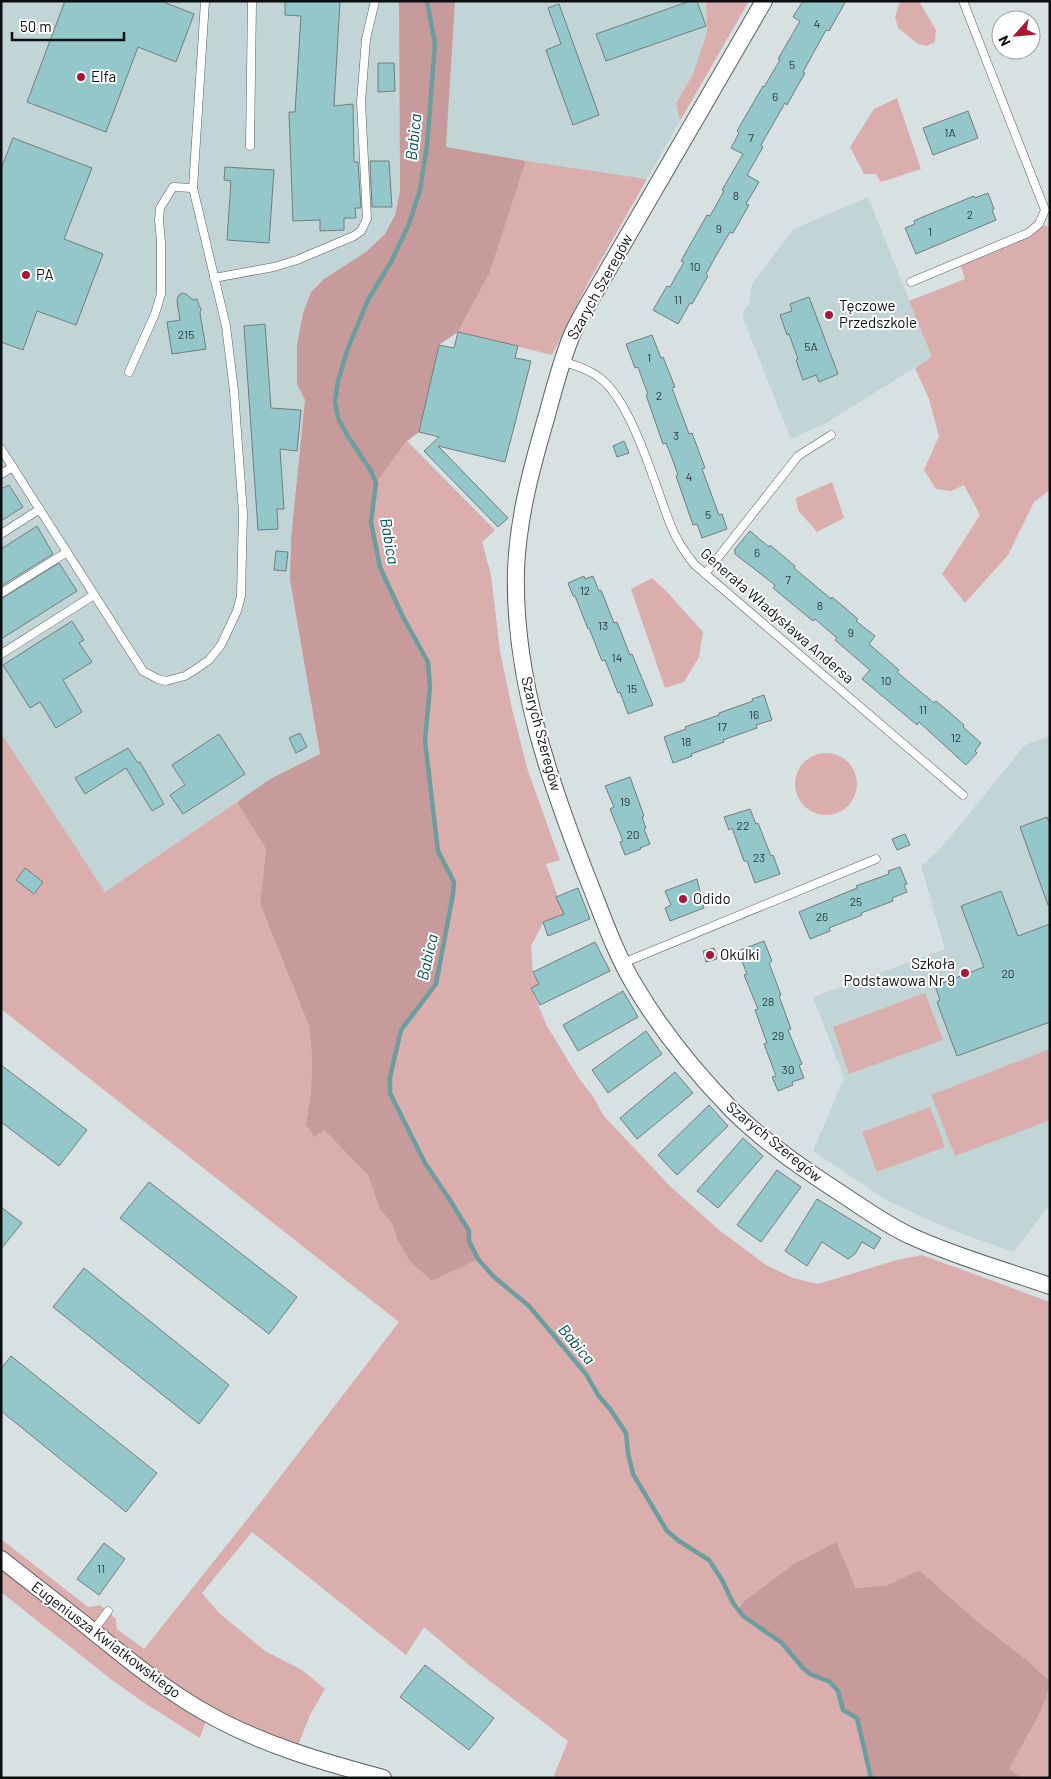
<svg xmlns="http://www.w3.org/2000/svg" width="1051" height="1779" font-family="Barlow,sans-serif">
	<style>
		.built { fill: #c2d5d6 }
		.green { fill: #dbaeae }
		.forest { fill: #c79a9b }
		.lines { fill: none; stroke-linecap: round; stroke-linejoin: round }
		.stream { stroke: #6c9ea0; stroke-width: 4.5 }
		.building { fill: #94c7ca; stroke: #737d7d }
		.service-casing { stroke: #596162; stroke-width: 9 }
		.minor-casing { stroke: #596162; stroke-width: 18 }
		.service { stroke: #fff; stroke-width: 8 }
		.minor { stroke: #fff; stroke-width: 16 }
		.poi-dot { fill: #ab1636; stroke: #fff; stroke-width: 2 }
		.labels { text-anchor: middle; stroke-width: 4; stroke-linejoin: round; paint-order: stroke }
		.number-label { font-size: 12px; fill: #2e3d3e }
		.poi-label { font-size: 15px; fill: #0c0f10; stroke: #fff; text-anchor: start }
		.street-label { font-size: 15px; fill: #0c0f10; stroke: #fff }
		.water-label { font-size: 16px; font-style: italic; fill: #004f53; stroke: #fff }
	</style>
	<rect width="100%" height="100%" fill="#d7e1e2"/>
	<g class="built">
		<polygon points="1,1 399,1 400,192 395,215 385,234 366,252 324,279 311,292 303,313 297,345 297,384 305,400 291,538 290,580 320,754 270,779 105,893 1,733"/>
		<polygon points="455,1 706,1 707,33 693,74 676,102 680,121 647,179 585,171 446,148"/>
		<polygon points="868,197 932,357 826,423 791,439 743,318 743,311 749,304 752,284 794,229"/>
		<polygon points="1050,736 1050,1204 1014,1252 951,1230 886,1200 813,1151 844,1078 813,997 945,949 921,866 942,847 1025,745"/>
	</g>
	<g class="green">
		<polygon points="706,1 749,1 680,121 676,103 693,74 707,33"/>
		<polygon points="900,1 919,1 936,30 935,42 927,46 918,44 898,28 895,17"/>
		<polygon points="897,98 921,169 881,182 876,174 864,174 850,147 874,109"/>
		<polygon points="526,161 647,179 588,283 552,355 458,332 490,272"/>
		<polygon points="1039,224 1050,227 1050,490 1034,502 1008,555 965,603 942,574 980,515 964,485 951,491 936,489 924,470 939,436 929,399 915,368 932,357 909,301 965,279 959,262"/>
		<polygon points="407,441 495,530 482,542 491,575 500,651 512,709 528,771 560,860 546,864 564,914 543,923 531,946 533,972 539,984 531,988 547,1026 578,1077 594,1098 603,1115 670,1186 719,1230 766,1265 793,1278 818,1284 897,1260 922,1255 1050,1302 1050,1681 1028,1661 977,1621 919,1570 888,1585 856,1588 835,1543 794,1564 743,1602 738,1610 743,1616 782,1643 802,1667 810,1674 830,1682 838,1691 843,1710 857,1718 871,1778 553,1778 568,1741 469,1665 424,1627 406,1655 252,1532 202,1593 219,1613 265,1651 302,1670 325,1689 310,1715 295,1753 208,1715 200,1738 146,1704 112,1680 1,1592 1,1539 88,1607 100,1605 116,1619 117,1629 144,1649 257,1507 399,1322 1,1009 1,733 105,892 237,802 266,849 260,904 309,1026 312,1058 311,1090 306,1124 324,1130 368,1175 380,1209 392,1224 397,1239 410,1262 432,1281 478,1258 469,1241 469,1231 450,1200 425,1163 390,1093 390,1077 401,1030 434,989 453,882 438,851 425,741 430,687 428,662 403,617 380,567 371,522 376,483"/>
		<polygon points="832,482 844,518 817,532 798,510 796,498"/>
		<polygon points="652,578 668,593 703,632 699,657 684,682 665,688 631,589"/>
		<circle cx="826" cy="784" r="31"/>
		<polygon points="925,993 943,1040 849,1074 833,1027"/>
		<polygon points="1050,1049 1050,1120 955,1156 931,1095"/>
		<polygon points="930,1107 945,1147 877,1172 862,1132"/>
		<polygon points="1050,1687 1050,1778 1022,1778 1009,1769 1039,1712"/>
	</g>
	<g class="forest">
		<polygon points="399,1 455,1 446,147 526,161 490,272 458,332 439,345 419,432 407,441 376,483 371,522 380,567 403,617 428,662 430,687 425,741 438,851 454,882 453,894 436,984 401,1030 390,1077 390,1093 425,1163 450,1200 469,1231 469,1241 478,1259 432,1281 410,1262 397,1239 392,1224 380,1209 368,1175 324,1130 314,1137 306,1124 311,1090 312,1058 309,1026 260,904 266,849 237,802 270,779 320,754 290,580 291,538 305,400 297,384 297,345 303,313 311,292 324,279 366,252 385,234 395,215 400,191"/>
		<path d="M836,1542L856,1588L888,1585L919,1570L977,1621L1028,1661L1050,1681C1050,1700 1019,1750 1009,1769L1022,1778H871L857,1718L843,1710L838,1691L830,1682L810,1674L802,1667L782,1643L743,1616L738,1610L743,1602L794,1564Z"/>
	</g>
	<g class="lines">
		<polyline class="stream" points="427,1 435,44 427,145 420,190 409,224 391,262 368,300 348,348 338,381 335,401 338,418 347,435 371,471 376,483 371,522 380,567 403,617 428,662 430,687 425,741 438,851 454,882 453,894 436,984 401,1030 390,1077 390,1093 425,1163 450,1200 469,1231 469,1241 478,1259 494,1277 529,1306 586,1374 598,1395 610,1409 626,1433 628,1453 633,1474 667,1531 679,1541 709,1560 722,1580 733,1603 743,1616 782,1643 802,1667 810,1674 830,1682 838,1691 843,1710 857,1718 871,1778"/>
	</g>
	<g class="building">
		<polygon points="65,1 161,1 194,14 176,62 138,47 106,132 27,102"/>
		<polygon points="285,1 340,1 334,106 353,104 354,162 358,162 361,208 355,208 356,218 344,218 344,230 320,231 320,220 293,221 289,112 295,112 301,16 285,15"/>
		<polygon points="690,1 697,1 706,26 606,61 596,34"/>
		<polygon points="803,1 846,1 829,31 826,30 803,72 805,73 797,87 787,105 785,103 761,145 763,147 747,175 759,182 746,204 749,205 733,233 730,232 717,254 706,274 708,276 692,304 690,303 678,324 653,310 667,286 670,287 676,276 684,262 681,261 707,215 710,216 724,191 722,190 743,154 731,148 739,133 737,131 763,86 764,87 780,60 778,59 800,21 793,17"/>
		<polygon points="559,4 599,115 573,125 546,50 561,44 548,8"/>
		<polygon points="378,63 394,63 395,91 378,92"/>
		<polygon points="968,111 978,138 933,155 923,128"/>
		<polygon points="13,138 92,168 64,239 103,254 76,325 37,311 23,350 1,342 1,169"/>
		<polygon points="370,161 389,161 392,207 372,207"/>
		<polygon points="225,167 274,170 269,243 227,240 231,181 224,180"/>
		<polygon points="988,193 994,209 992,210 996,220 916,254 905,228 915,224 914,221 925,216 974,196 975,198"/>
		<polygon points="182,293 186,294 193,300 197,299 199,306 201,309 200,313 206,349 172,354 167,322 180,320 177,301 178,296"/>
		<polygon points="809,297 838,374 819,382 816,375 803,380 796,360 798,359 789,334 787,335 780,315 792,311 790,304"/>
		<polygon points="265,324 271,408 301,410 297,451 280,449 284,509 277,509 278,529 258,530 244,326"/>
		<polygon points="458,332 518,346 515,358 531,361 505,462 438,446 508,518 498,527 424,451 439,437 419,432 439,345 454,348"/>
		<polygon points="652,335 661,358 663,357 675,387 672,388 689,434 692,433 705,468 702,469 719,515 722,514 727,529 702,538 697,524 693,525 676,476 678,475 672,458 666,443 663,444 646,395 648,394 643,381 638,367 635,368 626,344"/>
		<polygon points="624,441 629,453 617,457 613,446"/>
		<polygon points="9,485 23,507 1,521 1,489"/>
		<polygon points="37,526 53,554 1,586 1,549"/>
		<polygon points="750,531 769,547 770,545 795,566 794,568 831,599 832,597 858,619 856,621 875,636 869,644 899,670 897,672 934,703 936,701 949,712 964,725 963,727 981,743 975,751 977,753 966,765 919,722 917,725 862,679 870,670 835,640 837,638 815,619 813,621 773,588 775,585 735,554 735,549"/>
		<polygon points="276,551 288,552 286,571 274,570"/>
		<polygon points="59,563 77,591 1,639 1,599"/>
		<polygon points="584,576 585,579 593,576 599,591 601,590 614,623 617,622 630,655 632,654 653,705 628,714 620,692 618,693 605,660 602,661 589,628 588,629 575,596 573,596 568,583"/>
		<polygon points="72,621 84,640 79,643 92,662 63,680 82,712 56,728 40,702 30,708 3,665"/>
		<polygon points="764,695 772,720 756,725 757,728 723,740 724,742 691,754 692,756 673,763 664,737 686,729 685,727 719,715 719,713 753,701 752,699"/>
		<polygon points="300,733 307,747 296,753 289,738"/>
		<polygon points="219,734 245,774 183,814 170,795 185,785 172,765"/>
		<polygon points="128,748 138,763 140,762 164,804 152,811 126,768 85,794 75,778"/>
		<polygon points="630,777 644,816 642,817 646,828 644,829 650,844 640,848 641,849 625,855 620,842 623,841 610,809 614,807 605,786"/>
		<polygon points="750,809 756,824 758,823 771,856 773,855 780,874 755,883 747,861 744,861 732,828 729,830 724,817"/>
		<polygon points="1047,817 1050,824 1050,905 1048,905 1020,827"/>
		<polygon points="905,834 910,845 897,850 892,839"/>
		<polygon points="900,867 907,884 904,885 907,892 892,898 893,901 861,913 862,915 829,928 830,931 810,939 799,912 857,888 856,886 889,874 888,871"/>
		<polygon points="25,868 43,882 34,894 16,880"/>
		<polygon points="697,879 704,908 670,921 665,908 671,905 665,891"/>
		<polygon points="578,888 590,919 548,936 543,922 564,914 556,897"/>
		<polygon points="1001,891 1018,936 1050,924 1050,1022 957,1056 937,1002 940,1000 935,986 984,967 961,906"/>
		<polygon points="764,941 772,961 769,963 781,995 779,996 791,1029 788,1030 802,1064 799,1065 804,1078 792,1082 793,1085 778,1091 772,1077 776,1076 764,1044 767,1043 755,1010 758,1009 744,975 747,974 738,951"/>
		<polygon points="595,942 610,971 540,1005 531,988 539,984 533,972"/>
		<polygon points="714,948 717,959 706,962 703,951"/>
		<polygon points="623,991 638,1017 578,1051 563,1025"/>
		<polygon points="646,1031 662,1054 608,1093 592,1070"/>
		<polygon points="1,1065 87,1130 59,1166 1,1122"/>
		<polygon points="675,1072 693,1093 637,1139 620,1118"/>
		<polygon points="709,1105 728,1126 677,1175 658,1155"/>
		<polygon points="743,1138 763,1156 718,1208 697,1191"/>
		<polygon points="777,1170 801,1187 761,1242 737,1225"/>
		<polygon points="149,1182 297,1297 269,1334 120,1218"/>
		<polygon points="817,1199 881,1238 874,1249 862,1242 855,1254 848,1259 822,1242 807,1266 785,1251"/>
		<polygon points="1,1207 22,1223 1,1249"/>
		<polygon points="84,1268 229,1385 199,1424 53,1307"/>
		<polygon points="11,1356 157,1473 126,1512 1,1411 1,1369"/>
		<polygon points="104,1543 125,1559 99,1595 77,1579"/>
		<polygon points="425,1665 494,1718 469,1750 400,1697"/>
	</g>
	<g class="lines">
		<g class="service-casing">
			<g id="service">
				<polyline points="250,146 252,1"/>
				<polyline points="214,278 274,267 297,260 354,236 361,231 367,219 361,102 366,39 375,1"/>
				<polyline points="911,282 1028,233 1039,224 1045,210 963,1"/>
				<path d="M562,361C573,365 585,368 594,374C631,394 655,487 671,526C677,541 685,553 695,565L963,795"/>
				<polyline points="129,372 155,314 161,294 161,242 159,220 160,208 173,187 193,188"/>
				<polyline points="1,449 143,671 158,679 166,681 185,676 196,669 209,660 221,645 237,611 241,596 243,513 234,391 226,326 193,188 205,1"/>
				<polyline points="1,474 13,467"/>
				<polyline points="1,534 40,509"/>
				<polyline points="705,574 798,456 831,435"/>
				<polyline points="1,593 67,552"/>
				<polyline points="1,654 94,595"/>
				<polyline points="623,963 876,859"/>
				<polyline points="93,1631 108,1611"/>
			</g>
		</g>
		<g class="minor-casing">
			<g id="minor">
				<path d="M764,1L598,287C589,303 578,320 571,337C561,362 554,389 547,415C532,466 518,517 516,570C513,678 550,783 589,882C603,917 615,953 635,986C661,1030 696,1073 732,1110C766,1144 808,1172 848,1198C869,1212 890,1227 913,1237C957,1257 1004,1270 1050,1286"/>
				<path d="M1,1559C30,1582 59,1604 88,1627C126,1658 165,1690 208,1714C263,1745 323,1762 383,1778"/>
			</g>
		</g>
		<use href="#service" class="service"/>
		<use href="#minor" class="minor"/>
	</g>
	<g class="poi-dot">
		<circle cx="81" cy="77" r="5"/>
		<circle cx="26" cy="275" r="5"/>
		<circle cx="829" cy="315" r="5"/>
		<circle cx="683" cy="899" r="5"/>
		<circle cx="710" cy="955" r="5"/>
		<circle cx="965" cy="973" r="5"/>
	</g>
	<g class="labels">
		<g class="number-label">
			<text x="817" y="28">4</text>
			<text x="792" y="69">5</text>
			<text x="775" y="101">6</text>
			<text x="950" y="137">1A</text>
			<text x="751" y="142">7</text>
			<text x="736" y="200">8</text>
			<text x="970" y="219">2</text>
			<text x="719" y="233">9</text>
			<text x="930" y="236">1</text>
			<text x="695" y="271">10</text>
			<text x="678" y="304">11</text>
			<text x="186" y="339">215</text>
			<text x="811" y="351">5A</text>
			<text x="649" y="362">1</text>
			<text x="659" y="400">2</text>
			<text x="676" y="440">3</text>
			<text x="689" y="481">4</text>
			<text x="708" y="519">5</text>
			<text x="757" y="557">6</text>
			<text x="788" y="584">7</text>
			<text x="585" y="595">12</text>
			<text x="820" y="610">8</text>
			<text x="603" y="630">13</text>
			<text x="851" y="637">9</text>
			<text x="617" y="662">14</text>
			<text x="886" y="685">10</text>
			<text x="632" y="693">15</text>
			<text x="923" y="714">11</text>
			<text x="754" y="719">16</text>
			<text x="722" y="731">17</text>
			<text x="956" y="742">12</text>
			<text x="686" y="746">18</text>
			<text x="625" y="806">19</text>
			<text x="743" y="830">22</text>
			<text x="633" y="839">20</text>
			<text x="759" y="862">23</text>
			<text x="856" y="906">25</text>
			<text x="822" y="921">26</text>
			<text x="1008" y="978">20</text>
			<text x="768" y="1006">28</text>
			<text x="778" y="1040">29</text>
			<text x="788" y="1074">30</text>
			<text x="101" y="1573">11</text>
		</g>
		<g class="poi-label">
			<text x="91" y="82">Elfa</text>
			<text x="36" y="280">PA</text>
			<text x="839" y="311">Tęczowe<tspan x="839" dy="17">Przedszkole</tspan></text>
			<text x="693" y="904">Odido</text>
			<text x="720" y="960">Okulki</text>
			<text x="955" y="969" text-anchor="end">Szkoła<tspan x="955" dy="17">Podstawowa Nr 9</tspan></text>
		</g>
		<g class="street-label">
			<text transform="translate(600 287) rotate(-61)" y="5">Szarych Szeregów</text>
			<text transform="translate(777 616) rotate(41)" y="5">Generała Władysława Andersa</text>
			<text transform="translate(541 734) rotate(75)" y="5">Szarych Szeregów</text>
			<text transform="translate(774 1142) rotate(39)" y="5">Szarych Szeregów</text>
			<text transform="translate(106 1640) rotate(37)" y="5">Eugeniusza Kwiatkowskiego</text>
		</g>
		<g class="water-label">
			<text transform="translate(413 137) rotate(-84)" y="6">Babica</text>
			<text transform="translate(390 541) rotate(80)" y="6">Babica</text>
			<text transform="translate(427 957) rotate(-77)" y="6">Babica</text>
			<text transform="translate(577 1344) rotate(50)" y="6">Babica</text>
		</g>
	</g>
	<rect width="1051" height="1779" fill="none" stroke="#0c0f10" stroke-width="5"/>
	<g transform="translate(1016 35) rotate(243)"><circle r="24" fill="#ffffff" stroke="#9e9f9f"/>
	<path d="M0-4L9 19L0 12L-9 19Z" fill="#ab1636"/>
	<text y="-8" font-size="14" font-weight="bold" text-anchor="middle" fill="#0c0f10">N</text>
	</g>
	<path d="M12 32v8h112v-8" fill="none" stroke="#0c0f10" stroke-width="2.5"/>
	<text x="20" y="32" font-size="15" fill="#0c0f10" stroke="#ffffff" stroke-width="4" paint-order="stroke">50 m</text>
</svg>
